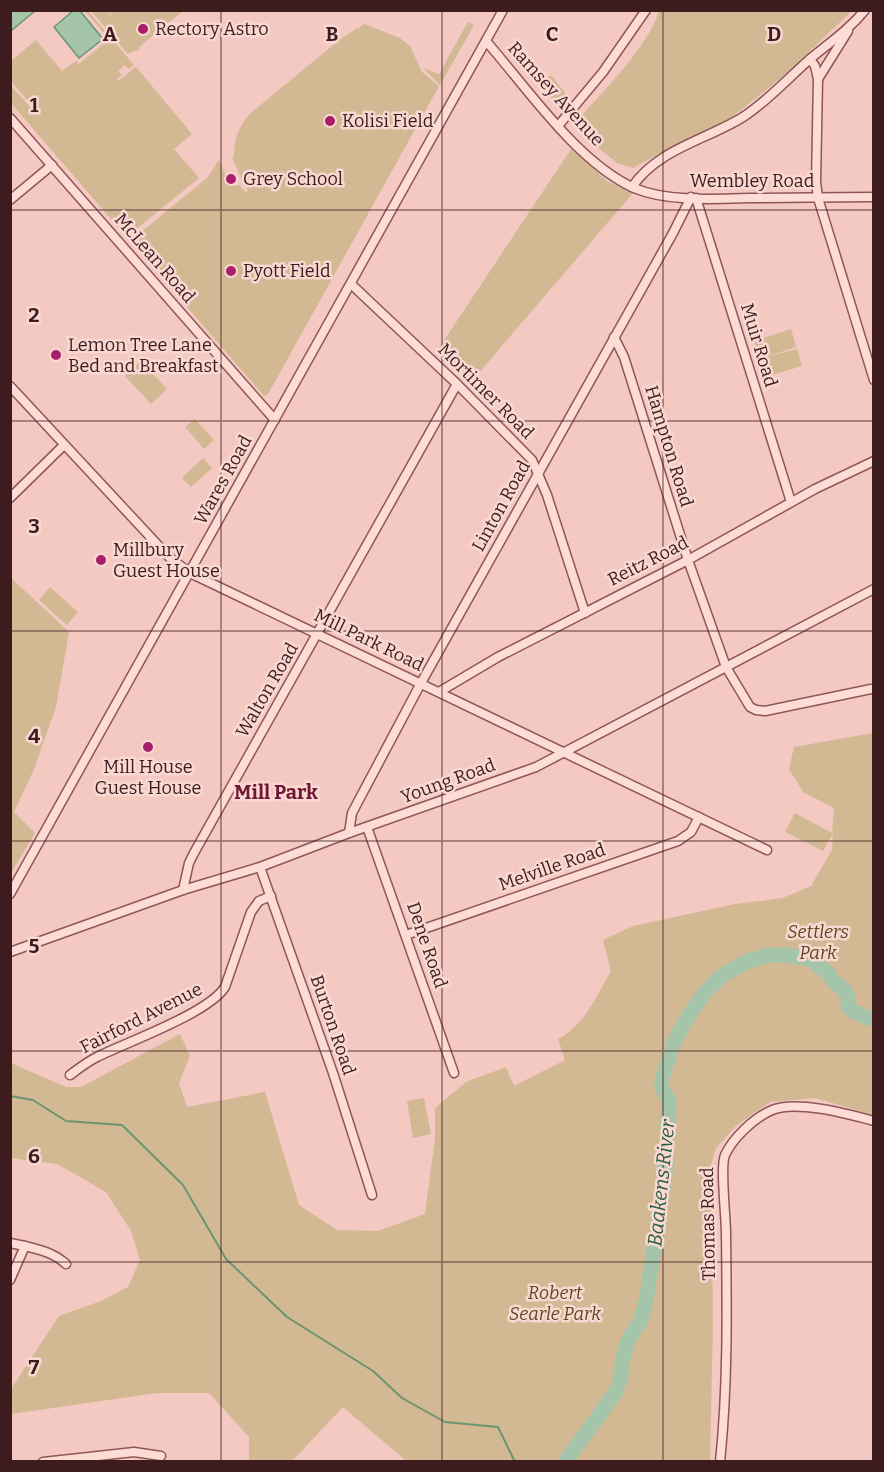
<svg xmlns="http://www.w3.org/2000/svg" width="884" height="1472" font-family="Bitter,serif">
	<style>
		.green { fill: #d3b894 }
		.water { fill: #a4c5a9; stroke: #6a9572; stroke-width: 1.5 }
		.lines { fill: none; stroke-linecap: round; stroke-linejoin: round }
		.stream { stroke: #6a9572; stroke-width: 2 }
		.river { stroke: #a4c5a9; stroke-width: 15 }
		.minor-casing { stroke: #905657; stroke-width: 11 }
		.minor { stroke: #fddcd6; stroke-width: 8 }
		.grid { fill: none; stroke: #3e1c1e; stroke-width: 1.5; stroke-opacity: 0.55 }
		.poi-dot { fill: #a71e6a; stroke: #fad8d2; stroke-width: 2 }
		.labels { text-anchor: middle; stroke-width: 5; stroke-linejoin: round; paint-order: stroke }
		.poi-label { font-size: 18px; fill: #3e1c1e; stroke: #fad8d2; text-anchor: start }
		.street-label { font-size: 18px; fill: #3e1c1e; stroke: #fad8d2 }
		.park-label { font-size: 18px; font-style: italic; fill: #5d4a20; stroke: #fad8d2 }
		.neighbourhood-label { font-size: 20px; font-weight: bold; fill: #701635; stroke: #fad8d2 }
		.water-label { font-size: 20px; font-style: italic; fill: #295f3e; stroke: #fad8d2 }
		.grid-label { font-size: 20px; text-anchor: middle; font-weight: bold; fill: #3e1c1e; stroke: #fad8d2; stroke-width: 5; stroke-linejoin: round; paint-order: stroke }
	</style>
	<rect width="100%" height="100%" fill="#f3c9c1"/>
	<g class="green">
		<polygon points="85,11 88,11 134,65 129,69 125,65 118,71 122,75 117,79 118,81 136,67 192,134 174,149 199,178 135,230 132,230 128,223 124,225 126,229 122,232 11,103 11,86 32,109 32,106 11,81 11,61 36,40 62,71 76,61 79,64 109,39"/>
		<polygon points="91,11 107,11 114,17 109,11 183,11 139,47 140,49 128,54"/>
		<path d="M659,11V10L852,11L781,78L728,120L686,139L633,168L617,163L578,131L575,123C601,93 647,49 659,11Z"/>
		<polygon points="468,22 474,25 440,85 424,69 424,68 439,74"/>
		<path d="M364,24L400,38L410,46L422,72L439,86L268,394L264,396L130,241L207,178L219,160L228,181L236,186L239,185L246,193L248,189L243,183L232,157L234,156C234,139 239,125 251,113L338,41L357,28L360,30L359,28Z"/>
		<polygon points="551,75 569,98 558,106 540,83"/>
		<polygon points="571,149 607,181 633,193 471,382 439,348"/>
		<polygon points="791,329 796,347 766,357 797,349 802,366 765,377 754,341"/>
		<polygon points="141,361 167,389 151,404 125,376"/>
		<polygon points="195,419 214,440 204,449 185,427"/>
		<polygon points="203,458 212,468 191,487 182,478"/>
		<polygon points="11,578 69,632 56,707 34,769 14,812 35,833 11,873"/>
		<polygon points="50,587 78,612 67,625 39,600"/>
		<path d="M873,733V1115L815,1098L770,1102L736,1126L716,1148L711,1165L713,1325L710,1461H405V1460L343,1407L292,1461H249V1437L209,1393H157L11,1414V1389L59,1316L101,1301L128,1287L140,1260L131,1231L106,1192L57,1164L11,1158V1063L66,1087H81L180,1034L190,1056L179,1083L187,1107L265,1092L299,1205L337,1230L378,1231L425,1214L435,1138V1108L466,1082L506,1067L514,1086L565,1060L558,1039C584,1026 597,995 611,971L603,940L633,926L735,904L783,898L811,886L832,850L833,833L823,851L785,832L795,813L832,833L834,808L803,792L789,769L794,747Z"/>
		<polygon points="424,1098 431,1134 413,1138 407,1101"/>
	</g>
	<g class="water">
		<polygon points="74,10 80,11 103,39 79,58 54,27"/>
		<polygon points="10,11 11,10 35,11 12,30 11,28"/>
	</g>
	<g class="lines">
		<polyline class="stream" points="10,1096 33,1100 66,1121 122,1125 183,1185 226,1259 287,1317 373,1371 402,1398 445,1422 498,1427 515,1462"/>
		<polyline class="river" points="565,1462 616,1392 622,1373 622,1362 628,1340 640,1322 646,1301 665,1176 669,1102 662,1087 662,1078 674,1042 689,1015 703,995 720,977 748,961 769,955 785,955 810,959 828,973 832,980 844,990 848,998 848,1007 854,1012 874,1020"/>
		<g class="minor-casing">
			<g id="minor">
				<path d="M486,41C527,88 577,162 634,188C667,202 715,199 751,198C792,198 833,197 874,197"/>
				<polyline points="810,59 815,66 818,79 816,182 818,198 874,380"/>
				<polyline points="818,79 848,31"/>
				<polyline points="10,118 275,420"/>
				<polyline points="558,126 603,72 646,10"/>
				<path d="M632,187C658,149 706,140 743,117C768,101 788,78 810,59C829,43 849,30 865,10"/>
				<polyline points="696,198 791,502"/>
				<polyline points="10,200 52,165"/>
				<polyline points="351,284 457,384 532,460 547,495 585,613"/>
				<polyline points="614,337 624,357 688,560 726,667 750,707 756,710 765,711 871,689"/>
				<polyline points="10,386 169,557 190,573 767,850"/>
				<polyline points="10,498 64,445"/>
				<polyline points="439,692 498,657 688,560 815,489 874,461"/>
				<polyline points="367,827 454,1073"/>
				<polyline points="349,833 352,813 421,683 673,233 691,197"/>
				<polyline points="260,867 333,1073 372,1195"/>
				<polyline points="183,890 189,863 194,853 457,384"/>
				<polyline points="10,894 503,10"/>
				<polyline points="406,935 678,841 691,832 699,817"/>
				<polyline points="10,952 183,890 260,867 349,833 536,767 874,589"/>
				<path d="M70,1075C78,1069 87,1062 97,1057C127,1042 209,1013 225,987L251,912L259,901L271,896"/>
				<polyline points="10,1243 25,1246 10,1280"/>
				<path d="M25,1246C41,1250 54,1253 66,1264"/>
				<polyline points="43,1462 134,1452 161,1456"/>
				<path d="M720,1462C728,1386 727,1309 726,1233C726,1217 720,1166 725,1155C733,1138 753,1119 770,1111C794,1099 848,1114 874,1121"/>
			</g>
		</g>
		<use href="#minor" class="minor"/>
	</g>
	<path class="grid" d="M221,10V1462M442,10V1462M663,10V1462M10,210H874M10,421H874M10,631H874M10,841H874M10,1051H874M10,1262H874"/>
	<g class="poi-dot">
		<circle cx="143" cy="29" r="6"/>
		<circle cx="330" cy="121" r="6"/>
		<circle cx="231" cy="179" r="6"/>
		<circle cx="231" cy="271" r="6"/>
		<circle cx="56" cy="355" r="6"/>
		<circle cx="101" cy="560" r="6"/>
		<circle cx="148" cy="747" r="6"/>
	</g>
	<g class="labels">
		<g class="poi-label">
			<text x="155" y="35">Rectory Astro</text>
			<text x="342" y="127">Kolisi Field</text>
			<text x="243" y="185">Grey School</text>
			<text x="243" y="277">Pyott Field</text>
			<text x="68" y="351">Lemon Tree Lane<tspan x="68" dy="21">Bed and Breakfast</tspan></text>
			<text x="113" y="556">Millbury<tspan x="113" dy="21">Guest House</tspan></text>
			<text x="148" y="773" text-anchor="middle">Mill House<tspan x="148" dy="21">Guest House</tspan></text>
		</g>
		<g class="street-label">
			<text transform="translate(556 94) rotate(48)" y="6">Ramsey Avenue</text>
			<text x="752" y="187">Wembley Road</text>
			<text transform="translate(155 258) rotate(49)" y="6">McLean Road</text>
			<text transform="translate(759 345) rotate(73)" y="6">Muir Road</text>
			<text transform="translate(486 391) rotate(45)" y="6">Mortimer Road</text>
			<text transform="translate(669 446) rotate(73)" y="6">Hampton Road</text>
			<text transform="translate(223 480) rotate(-61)" y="6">Wares Road</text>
			<text transform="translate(501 506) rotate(-61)" y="6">Linton Road</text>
			<text transform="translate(648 561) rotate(-27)" y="6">Reitz Road</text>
			<text transform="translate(369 640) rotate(26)" y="6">Mill Park Road</text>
			<text transform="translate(267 690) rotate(-60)" y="6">Walton Road</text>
			<text transform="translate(448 781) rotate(-20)" y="6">Young Road</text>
			<text transform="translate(552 867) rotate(-19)" y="6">Melville Road</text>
			<text transform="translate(427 945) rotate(71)" y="6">Dene Road</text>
			<text transform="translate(141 1018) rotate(-27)" y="6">Fairford Avenue</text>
			<text transform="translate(333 1025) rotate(71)" y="6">Burton Road</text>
			<text transform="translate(708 1224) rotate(-91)" y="6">Thomas Road</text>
		</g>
		<g class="park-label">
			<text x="818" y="938">Settlers<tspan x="818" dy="21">Park</tspan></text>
			<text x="555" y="1299">Robert<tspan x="555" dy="21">Searle Park</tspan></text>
		</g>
		<g class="neighbourhood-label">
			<text x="276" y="799">Mill Park</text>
		</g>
		<g class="water-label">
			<text transform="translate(661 1183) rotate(-84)" y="7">Baakens River</text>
		</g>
	</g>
	<g class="grid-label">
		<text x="110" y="41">A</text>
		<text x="332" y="41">B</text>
		<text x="552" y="41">C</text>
		<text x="774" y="41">D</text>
		<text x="34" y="112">1</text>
		<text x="34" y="322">2</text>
		<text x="34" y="533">3</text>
		<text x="34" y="743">4</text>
		<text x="34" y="953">5</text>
		<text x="34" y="1163">6</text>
		<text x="34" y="1374">7</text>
	</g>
	<rect width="884" height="1472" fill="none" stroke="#3e1c1e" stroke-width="24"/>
</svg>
